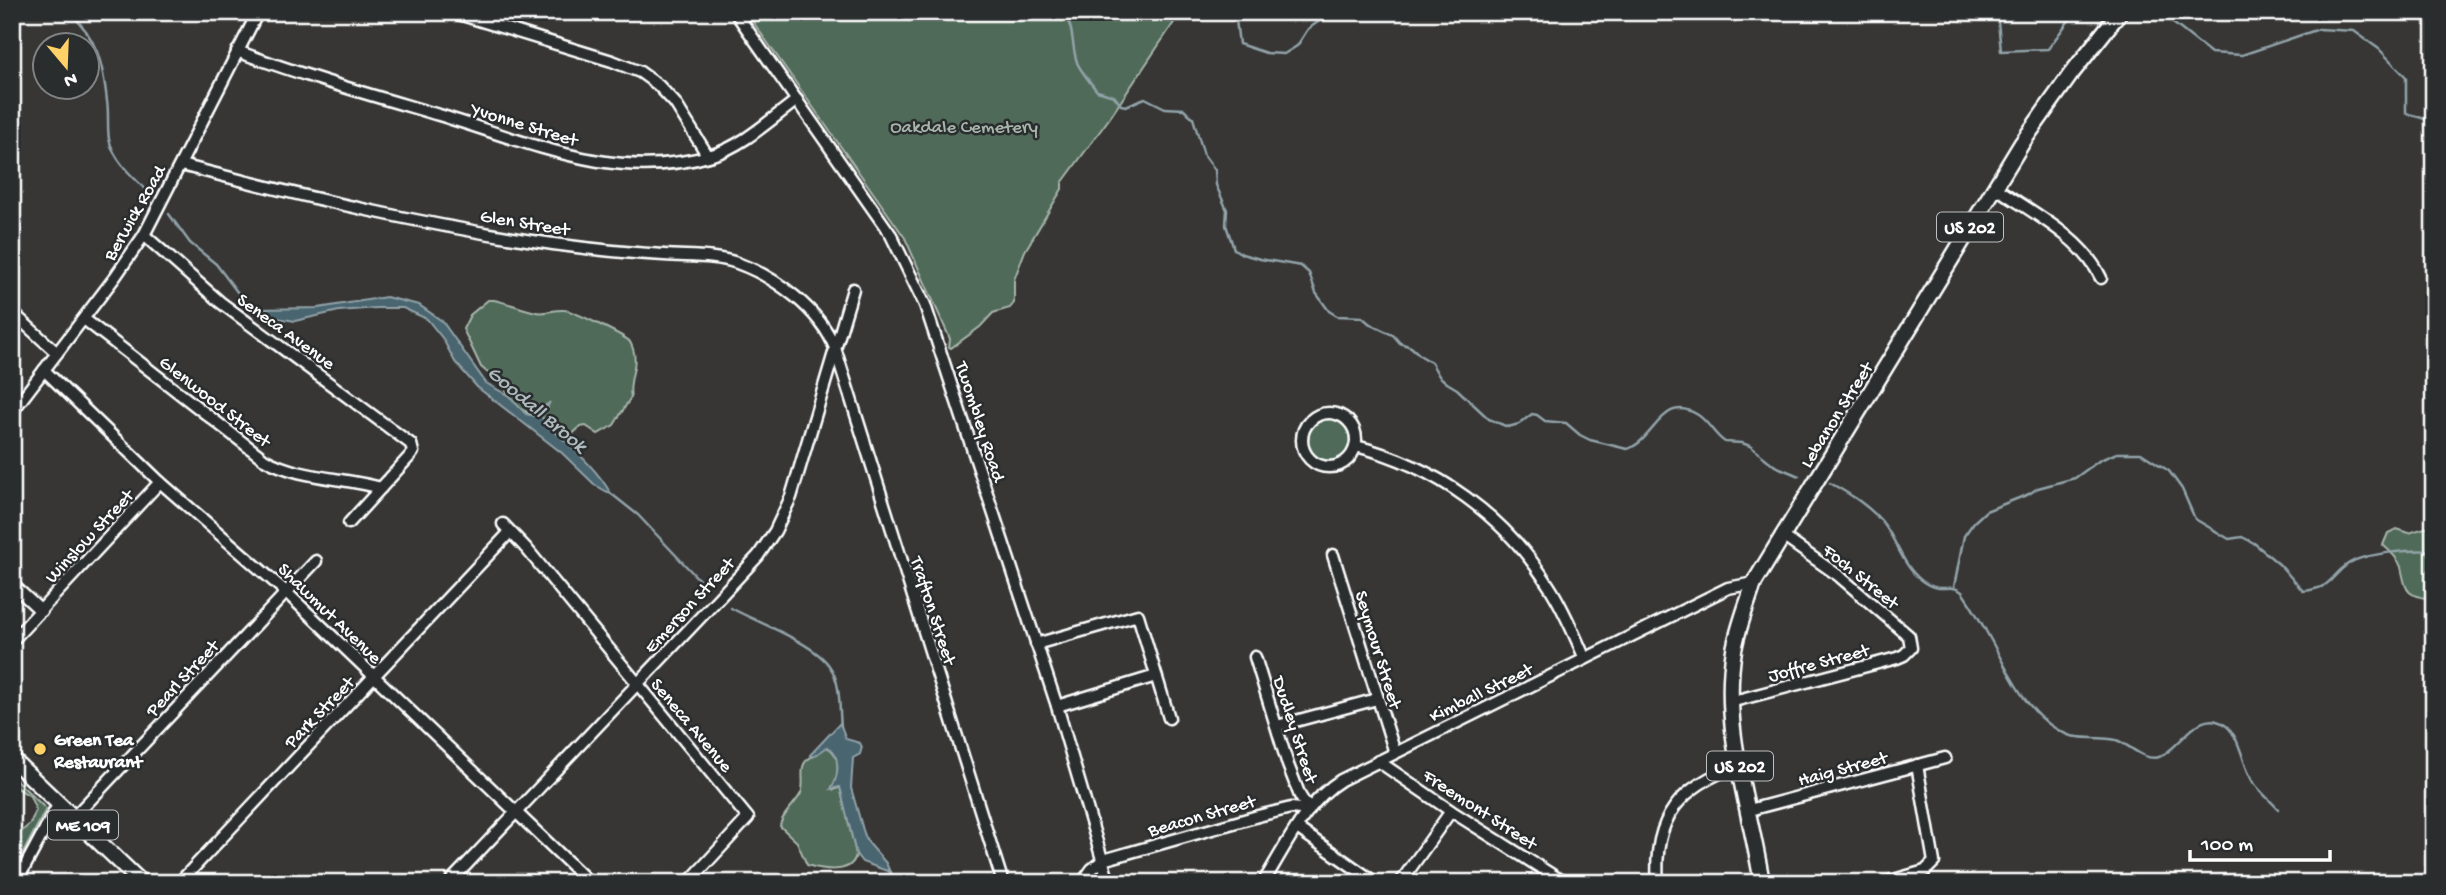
<svg xmlns="http://www.w3.org/2000/svg" width="2446" height="895" font-family="'Gochi Hand',sans-serif">
	<style>
		.green { fill: #506b59; stroke: #a8b5ac; stroke-width: 2 }
		.water { fill: #4a656f; stroke: #92a3a9; stroke-width: 2 }
		.lines { fill: none; stroke-linecap: round; stroke-linejoin: round }
		.stream { stroke: #92a3a9; stroke-width: 2.5 }
		.minor-casing { stroke: #fff; stroke-width: 15 }
		.highway-casing { stroke: #fff; stroke-width: 19 }
		.minor { stroke: #2a2d2e; stroke-width: 10 }
		.highway { stroke: #2a2d2e; stroke-width: 14 }
		.poi-dot { fill: #ffd166; stroke: #2a2d2e; stroke-width: 2.5 }
		.labels { text-anchor: middle; stroke-width: 5; stroke-linejoin: round; paint-order: stroke }
		.shield { fill: #2a2d2e; stroke: #bfc0c0; stroke-width: 2 }
		.shield-label { font-size: 18px; font-weight: bold; fill: #fff }
		.street-label { font-size: 19px; fill: #fff; stroke: #2a2d2e }
		.park-label { font-size: 19px; fill: #a8b5ac; stroke: #2a2d2e }
		.poi-label { font-size: 19px; font-weight: bold; fill: #fff; stroke: #2a2d2e; text-anchor: start }
		.water-label { font-size: 21px; font-style: italic; fill: #aebabe; stroke: #2a2d2e }
	</style>
	<rect width="100%" height="100%" fill="#373635"/>
	<filter id="ink" filterUnits="userSpaceOnUse"><feTurbulence type="fractalNoise" baseFrequency=".0143" numOctaves="2"/><feDisplacementMap in="SourceGraphic" scale="14" xChannelSelector="R" yChannelSelector="G"/><feConvolveMatrix kernelMatrix="1 2 1 2 8 2 1 2 1" color-interpolation-filters="sRGB"/></filter>
	<g filter="url(#ink)">
		<g class="green">
			<polygon points="746,12 1181,12 1111,116 1062,183 1062,189 1025,251 1014,280 1014,303 1010,308 993,313 980,327 951,348 949,347 950,339 905,238"/>
			<path d="M488,300H494C509,303 522,309 536,312C545,314 554,309 564,310C572,310 620,334 628,340C630,341 632,346 633,349C639,366 627,381 631,397L614,425L598,434L586,426L580,427L565,441L543,420L542,416L548,408L546,405L535,416L520,409L499,382L481,367L463,329L470,315Z"/>
			<circle cx="1329" cy="440" r="21"/>
			<path d="M2434,525V600C2405,594 2407,594 2401,567C2398,558 2390,551 2383,545L2388,533L2397,529L2409,533Z"/>
			<path d="M827,747C841,754 840,776 832,787L834,790L840,787L856,854C853,875 823,870 807,865L797,842L780,826C781,815 796,804 801,793C805,784 800,772 804,764C806,758 821,751 827,747Z"/>
			<polygon points="12,776 46,809 20,859 12,863 12,840 30,824 36,810 30,796 12,785"/>
		</g>
		<g class="water">
			<path d="M386,297L419,305L442,321L486,383L509,396L526,414L535,416L550,402L542,416L543,420C566,443 595,465 611,494L595,485L562,453L477,387L455,362L443,339L427,319L403,308H377L339,311L295,321L265,316L257,309L318,308Z"/>
			<path d="M840,723L846,739L860,743L862,747L860,754L853,758L851,788L863,830L867,841L886,863L890,872L862,862L856,854L840,787L831,789C838,778 840,762 833,751L827,747L813,757L810,755Z"/>
		</g>
		<g class="lines">
			<g class="stream">
				<path d="M69,12C97,37 103,64 107,101C109,113 107,127 109,139C114,162 136,180 152,195"/>
				<path d="M1063,12C1075,28 1071,45 1077,62C1078,67 1093,86 1097,91L1114,96L1121,105L1126,106L1145,98L1165,108L1184,109L1193,118L1204,155L1215,170L1216,185L1227,210L1226,225L1234,249L1242,254L1260,259L1301,266L1309,273L1316,293L1329,311L1337,316L1362,317L1370,324L1393,335L1400,343L1411,347L1421,356L1431,362L1439,376L1447,383L1457,389L1489,419L1508,427L1519,424L1532,414L1537,415L1545,421L1566,423L1580,435L1590,440L1627,449C1655,441 1662,392 1698,415C1709,422 1714,435 1725,442L1742,443L1750,446L1775,466L1799,476"/>
				<polyline points="1235,12 1239,44 1266,53 1284,54 1297,46 1308,29 1332,12"/>
				<polyline points="1997,12 2001,51 2048,49 2075,12"/>
				<polyline points="2159,12 2211,53 2242,55 2319,29 2354,31 2379,49 2406,77 2406,113 2434,122"/>
				<polyline points="169,214 190,243 216,264 244,301 260,311"/>
				<path d="M1830,483C1850,494 1873,508 1886,527C1898,545 1904,567 1922,581C1941,595 1951,582 1962,592C1973,608 1983,625 1992,642C2011,677 2029,719 2068,735C2080,740 2101,736 2116,740C2129,744 2144,762 2159,757C2181,749 2198,706 2225,725C2240,735 2243,767 2253,782C2260,792 2270,800 2278,809"/>
				<polyline points="609,492 638,515 704,585"/>
				<path d="M1954,587L1964,536L1974,522L1986,511L2029,494L2038,488L2075,478L2100,460L2117,453H2141L2169,471L2182,489L2195,519L2229,539L2242,537L2254,543L2280,565L2303,591C2333,588 2328,578 2348,564C2363,553 2415,549 2434,551"/>
				<path d="M731,608C756,622 815,643 830,667C841,682 839,708 841,726"/>
				<polyline points="888,870 900,883"/>
			</g>
			<g class="minor-casing">
				<g id="minor">
					<polyline points="452,12 612,61 640,72 658,85 675,103 708,156"/>
					<polyline points="735,12 891,235 925,305 1057,706 1109,883"/>
					<path d="M237,51C303,76 371,95 439,115C529,142 616,184 712,155C743,146 771,119 797,100"/>
					<path d="M181,165C304,197 427,226 553,244C590,249 627,253 664,255C688,257 714,255 737,263C776,277 820,310 835,348L1003,883"/>
					<path d="M1995,187C2031,212 2082,237 2101,278"/>
					<polyline points="144,235 220,302 411,444 413,452 410,456 349,523"/>
					<polyline points="12,312 57,353"/>
					<path d="M84,319L264,459C300,479 342,477 381,488"/>
					<polyline points="44,370 160,482 286,592 590,883"/>
					<polyline points="12,412 115,277 144,235 258,12"/>
					<circle cx="1329" cy="440" r="27"/>
					<path d="M1356,446C1436,466 1505,516 1549,586C1564,609 1574,634 1585,659"/>
					<polyline points="503,524 526,548 748,818 688,883"/>
					<polyline points="1333,555 1395,753"/>
					<polyline points="12,584 41,611"/>
					<polyline points="12,641 160,482"/>
					<polyline points="1036,644 1138,615 1169,718"/>
					<polyline points="1255,657 1288,765 1300,796 1309,810"/>
					<polyline points="1730,702 1897,658 1904,655 1911,648 1909,636 1839,576 1781,535"/>
					<polyline points="1057,706 1156,676"/>
					<polyline points="1277,726 1377,699"/>
					<polyline points="1378,761 1451,811 1565,883"/>
					<polyline points="1749,810 1945,758"/>
					<polyline points="74,817 316,561"/>
					<polyline points="1297,828 1376,883"/>
					<polyline points="16,883 59,803"/>
					<polyline points="179,883 510,532"/>
					<polyline points="449,883 714,603 758,556 775,531 791,497 853,289"/>
					<polyline points="1082,883 1092,869 1103,860 1258,816 1291,808 1309,810"/>
					<path d="M1263,883C1285,848 1305,802 1341,780L1728,588L1754,583"/>
					<polyline points="1400,883 1451,811"/>
					<path d="M1658,883C1652,817 1681,786 1739,765"/>
					<polyline points="1883,883 1925,871 1934,862 1917,765"/>
				</g>
			</g>
			<g class="highway-casing">
				<g id="highway">
					<polyline points="12,759 142,883"/>
					<path d="M1762,883C1750,807 1721,727 1734,650C1738,627 1747,605 1754,583L2022,143L2071,74L2120,12"/>
				</g>
			</g>
			<use href="#minor" class="minor"/>
			<use href="#highway" class="highway"/>
		</g>
	</g>
	<circle class="poi-dot" cx="40" cy="749" r="7"/>
	<g class="labels">
		<g class="shield">
			<rect x="1937" y="212.5" width="66" height="29" rx="5"/>
			<rect x="1707" y="751.5" width="66" height="29" rx="5"/>
			<rect x="48" y="810.5" width="70" height="29" rx="5"/>
		</g>
		<g class="shield-label">
			<text x="1970" y="233">US 202</text>
			<text x="1740" y="772">US 202</text>
			<text x="83" y="831">ME 109</text>
		</g>
		<g class="street-label">
			<text transform="translate(525 123) rotate(17)" y="7">Yvonne Street</text>
			<text transform="translate(133 212) rotate(-60)" y="7">Berwick Road</text>
			<text transform="translate(525 221) rotate(9)" y="7">Glen Street</text>
			<text transform="translate(287 330) rotate(36)" y="7">Seneca Avenue</text>
			<text transform="translate(216 400) rotate(38)" y="7">Glenwood Street</text>
			<text transform="translate(1835 414) rotate(-58)" y="7">Lebanon Street</text>
			<text transform="translate(982 421) rotate(72)" y="7">Twombley Road</text>
			<text transform="translate(88 535) rotate(-47)" y="7">Winslow Street</text>
			<text transform="translate(1862 575) rotate(39)" y="7">Foch Street</text>
			<text transform="translate(688 604) rotate(-47)" y="7">Emerson Street</text>
			<text transform="translate(935 610) rotate(72)" y="7">Trafton Street</text>
			<text transform="translate(331 612) rotate(44)" y="7">Shawmut Avenue</text>
			<text transform="translate(1380 649) rotate(73)" y="7">Seymour Street</text>
			<text transform="translate(1818 661) rotate(-15)" y="7">Joffre Street</text>
			<text transform="translate(181 677) rotate(-47)" y="7">Pearl Street</text>
			<text transform="translate(1480 691) rotate(-26)" y="7">Kimball Street</text>
			<text transform="translate(318 711) rotate(-46)" y="7">Park Street</text>
			<text transform="translate(693 724) rotate(50)" y="7">Seneca Avenue</text>
			<text transform="translate(1297 729) rotate(72)" y="7">Dudley Street</text>
			<text transform="translate(1842 767) rotate(-15)" y="7">Haig Street</text>
			<text transform="translate(1481 808) rotate(33)" y="7">Freemont Street</text>
			<text transform="translate(1201 814) rotate(-16)" y="7">Beacon Street</text>
		</g>
		<g class="park-label">
			<text x="964" y="132">Oakdale Cemetery</text>
		</g>
		<g class="poi-label">
			<text x="54" y="745">Green Tea<tspan x="54" dy="22">Restaurant</tspan></text>
		</g>
		<g class="water-label">
			<text transform="translate(538 408) rotate(40)" y="7">Goodall Brook</text>
		</g>
	</g>
	<rect width="2446" height="895" fill="none" stroke="#2a2d2e" stroke-width="42"/>
	<rect x="21" y="21" width="2404" height="853" fill="none" stroke="#fff" stroke-width="2.5" filter="url(#ink)"/>
	<g transform="translate(66 66) rotate(161)"><circle r="33" fill="#2a2d2e" stroke="#7f8182" stroke-width="2"/>
	<path d="M0-5L12 26L0 18L-12 26Z" fill="#ffd166"/>
	<text y="-10" font-size="19" font-weight="bold" text-anchor="middle" fill="#ffffff">N</text>
	</g>
	<path d="M2190 850v10h140v-10" fill="none" stroke="#ffffff" stroke-width="3.5"/>
	<text x="2201" y="850" font-size="21" fill="#ffffff" stroke="#2a2d2e" stroke-width="5" paint-order="stroke">100 m</text>
</svg>
